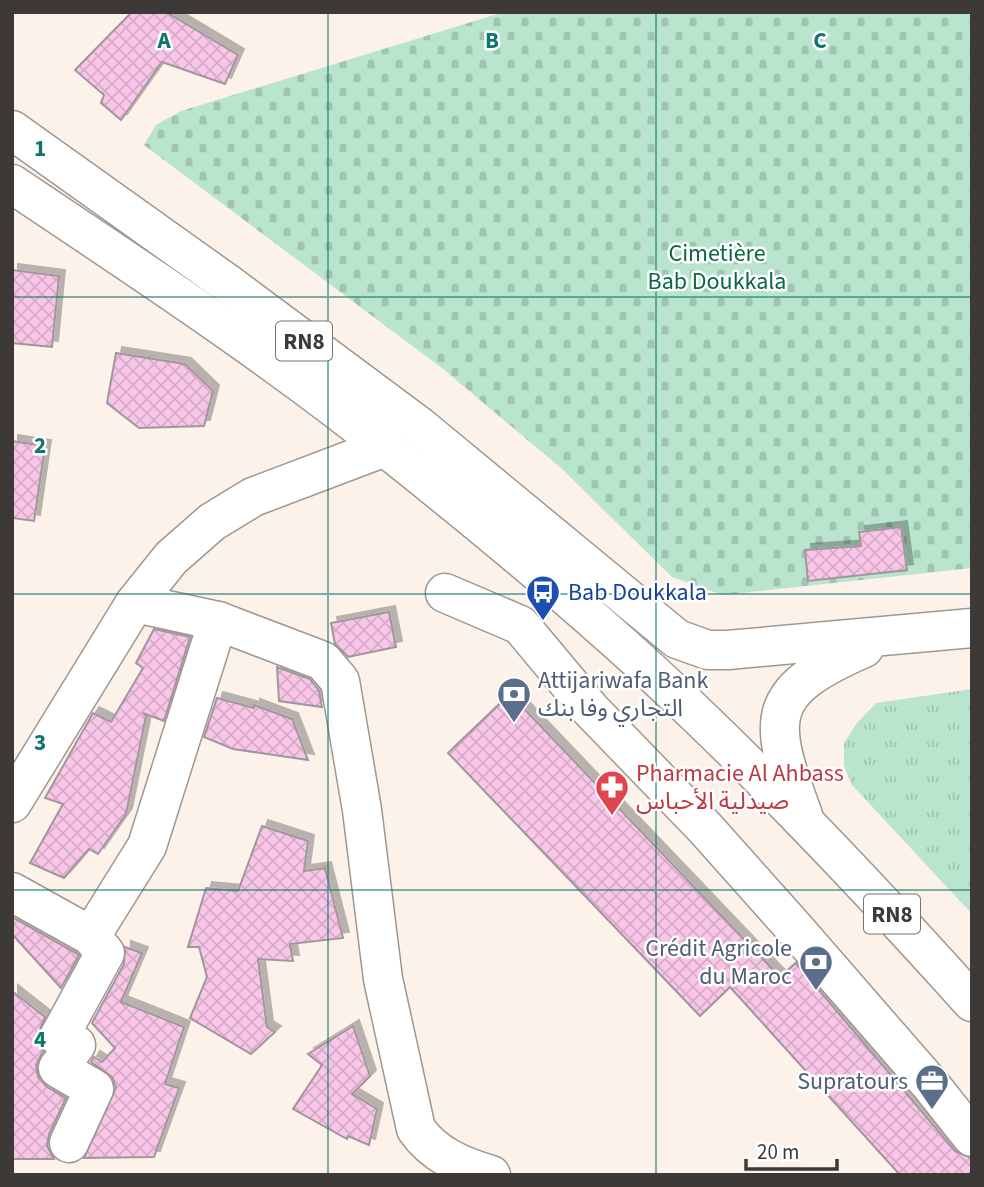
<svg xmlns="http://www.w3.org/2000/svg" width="984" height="1187" font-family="'Source Sans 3','Noto Sans Arabic',sans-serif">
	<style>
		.cemetery { fill: url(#cemetery-stones) }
		.park { fill: url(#park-tufts) }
		.building { fill: url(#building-cross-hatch); stroke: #a1969d; stroke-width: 2; filter: url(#shadow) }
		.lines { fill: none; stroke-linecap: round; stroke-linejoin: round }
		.minor-casing { stroke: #a0978f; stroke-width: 41 }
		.major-casing { stroke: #a0978f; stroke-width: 41 }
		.minor { stroke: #fff; stroke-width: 38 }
		.major { stroke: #fff; stroke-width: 38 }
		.grid { fill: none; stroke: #0f766e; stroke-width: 2; stroke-opacity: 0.55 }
		.labels { text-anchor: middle; stroke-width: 5; stroke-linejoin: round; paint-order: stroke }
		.shield { fill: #fff; stroke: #777472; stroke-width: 2 }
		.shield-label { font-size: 23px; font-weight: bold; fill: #3d3936 }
		.park-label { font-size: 24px; fill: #0c6745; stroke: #fff }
		.transit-label { font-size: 24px; fill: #164399; stroke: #fff; text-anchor: start }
		.service-label { font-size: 24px; fill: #4e5e75; stroke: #fff; text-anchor: end }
		.health-label { font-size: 24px; fill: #be3a42; stroke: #fff; text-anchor: start }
		.grid-label { font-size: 23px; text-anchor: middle; font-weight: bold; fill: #0f766e; stroke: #fff; stroke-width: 5; stroke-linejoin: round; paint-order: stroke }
	</style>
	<defs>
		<pattern id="cemetery-stones" width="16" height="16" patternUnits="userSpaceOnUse" patternTransform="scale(1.75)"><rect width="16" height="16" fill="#b9e4cd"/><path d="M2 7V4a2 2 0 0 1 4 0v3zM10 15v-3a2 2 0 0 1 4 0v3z" fill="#a0c4b1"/></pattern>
		<pattern id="park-tufts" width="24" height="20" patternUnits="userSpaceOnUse" patternTransform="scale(1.75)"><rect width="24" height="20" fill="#b9e4cd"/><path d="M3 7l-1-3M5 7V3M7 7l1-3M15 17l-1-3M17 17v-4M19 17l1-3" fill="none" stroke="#a0c4b1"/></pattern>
		<pattern id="building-cross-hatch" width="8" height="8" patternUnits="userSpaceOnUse" patternTransform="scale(1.75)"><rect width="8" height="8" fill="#f9c6e8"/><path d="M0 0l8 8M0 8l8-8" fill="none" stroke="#d6abc8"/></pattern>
		<filter id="shadow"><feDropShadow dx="6" dy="-6" stdDeviation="0" flood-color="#0004"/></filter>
	</defs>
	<rect width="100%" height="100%" fill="#fcf2e9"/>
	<polygon class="cemetery" points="504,12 972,12 972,568 722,595 672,577 561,468 443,369 144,145 156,125 181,111"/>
	<polygon class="park" points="972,689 972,914 852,785 844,766 844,743 857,723 876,703"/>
	<g class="building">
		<polygon points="132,12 166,12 238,55 225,84 162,62 121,120 101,103 104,95 75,70"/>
		<polygon points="12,270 59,276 52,347 12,343"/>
		<polygon points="116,353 185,364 213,391 204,426 139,428 107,403"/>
		<polygon points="12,441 45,446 34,521 12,518"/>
		<polygon points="901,527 907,570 808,581 805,550 861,546 859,532"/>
		<polygon points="389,612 396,647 348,657 335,644 331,623"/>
		<polygon points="154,629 190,637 164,721 143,713 146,716 126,814 98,854 89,849 64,878 30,863 63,804 45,798 93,713 111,722 143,668 136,663"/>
		<polygon points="277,667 310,679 319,691 322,707 279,701"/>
		<polygon points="510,694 780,977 796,963 955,1151 972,1158 972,1175 900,1175 730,987 700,1016 448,753"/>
		<polygon points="217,698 254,708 254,705 292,719 308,760 233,749 204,737"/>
		<polygon points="262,826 308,841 304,871 325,868 343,938 290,944 293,961 258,959 267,1027 275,1032 251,1054 190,1018 207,977 199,947 188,947 206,888 238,891"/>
		<polygon points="12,917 79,955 61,988 12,934"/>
		<polygon points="125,947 142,953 121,1002 184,1027 165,1084 179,1088 154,1157 84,1158 116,1088 112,1077 91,1062 94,1057 102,1062 115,1048 92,1023 124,964"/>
		<polygon points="12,991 45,1017 37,1037 43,1051 36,1065 38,1077 47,1087 66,1098 49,1134 47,1146 54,1159 12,1159"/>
		<polygon points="353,1026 370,1076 352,1094 377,1109 369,1145 348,1136 347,1139 293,1109 322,1065 308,1054"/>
	</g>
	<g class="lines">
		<g class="minor-casing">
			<g id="minor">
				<polyline points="445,593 520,625 591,710 706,829 796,930 930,1084 972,1137"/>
				<path d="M135,603L218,621L323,661L340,681L362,810L383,979L416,1129C434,1155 461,1166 491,1175"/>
				<polyline points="12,803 135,603 171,558 212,522 253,497 385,447"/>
				<polyline points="12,892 91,936 147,846 218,621"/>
				<polyline points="69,1143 94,1089 58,1068 76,1045 59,1037 105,953 91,936"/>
			</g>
		</g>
		<g class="major-casing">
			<g id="major">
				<polyline points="12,130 228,284 419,426 677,639 708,650 728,650 972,628"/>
				<path d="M12,184C139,269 267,353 386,448C492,532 597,619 695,713C791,805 883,903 972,1002"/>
				<path d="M803,815C767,718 763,692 864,648"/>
			</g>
		</g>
		<use href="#minor" class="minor"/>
		<use href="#major" class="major"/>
	</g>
	<path class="grid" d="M328,12V1175M656,12V1175M12,297H972M12,594H972M12,890H972"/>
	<defs>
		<g id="bus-pin" transform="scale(1.75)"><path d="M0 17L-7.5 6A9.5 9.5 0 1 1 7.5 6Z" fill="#1a4fb4" stroke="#fff"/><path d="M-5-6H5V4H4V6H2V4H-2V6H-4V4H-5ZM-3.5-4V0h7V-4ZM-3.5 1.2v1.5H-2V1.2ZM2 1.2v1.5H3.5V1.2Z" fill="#fff"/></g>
		<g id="bank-pin" transform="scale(1.75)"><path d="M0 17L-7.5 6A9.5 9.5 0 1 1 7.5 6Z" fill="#5c6f8a" stroke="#fff"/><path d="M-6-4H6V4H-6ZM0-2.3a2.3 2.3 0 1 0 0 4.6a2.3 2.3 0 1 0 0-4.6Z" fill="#fff"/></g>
		<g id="pharmacy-pin" transform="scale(1.75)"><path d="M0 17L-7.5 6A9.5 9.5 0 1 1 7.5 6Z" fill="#e0444e" stroke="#fff"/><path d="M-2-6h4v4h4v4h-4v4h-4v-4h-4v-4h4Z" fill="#fff"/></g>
		<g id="office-pin" transform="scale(1.75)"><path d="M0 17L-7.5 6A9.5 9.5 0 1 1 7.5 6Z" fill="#5c6f8a" stroke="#fff"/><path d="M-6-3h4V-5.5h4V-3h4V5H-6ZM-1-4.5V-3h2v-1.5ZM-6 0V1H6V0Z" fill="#fff"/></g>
	</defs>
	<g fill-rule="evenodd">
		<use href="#bus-pin" x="543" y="592"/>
		<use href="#bank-pin" x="514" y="694"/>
		<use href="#pharmacy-pin" x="612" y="787"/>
		<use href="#bank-pin" x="816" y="962"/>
		<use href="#office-pin" x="932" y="1081"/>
	</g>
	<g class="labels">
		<g class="shield">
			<rect x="276" y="321.5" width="56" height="39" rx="5"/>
			<rect x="864" y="894.5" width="56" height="39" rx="5"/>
		</g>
		<g class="shield-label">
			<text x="304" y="349">RN8</text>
			<text x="892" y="922">RN8</text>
		</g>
		<g class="park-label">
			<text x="717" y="261">Cimetière<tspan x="717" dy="28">Bab Doukkala</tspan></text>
		</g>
		<g class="transit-label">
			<text x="568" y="600">Bab Doukkala</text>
		</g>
		<g class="service-label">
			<text x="538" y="688" text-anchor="start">Attijariwafa Bank<tspan x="538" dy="28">التجاري وفا بنك</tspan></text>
			<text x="792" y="956">Crédit Agricole<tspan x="792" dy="28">du Maroc</tspan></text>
			<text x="908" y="1089">Supratours</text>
		</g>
		<g class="health-label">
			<text x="636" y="781">Pharmacie Al Ahbass<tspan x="636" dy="28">صيدلية الأحباس</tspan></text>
		</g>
	</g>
	<g class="grid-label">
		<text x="164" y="48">A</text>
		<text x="492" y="48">B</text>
		<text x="820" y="48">C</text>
		<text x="40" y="156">1</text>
		<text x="40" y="453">2</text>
		<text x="40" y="750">3</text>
		<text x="40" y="1047">4</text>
	</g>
	<rect width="984" height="1187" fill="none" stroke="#3d3936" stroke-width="28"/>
	<path d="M746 1159v10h91v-10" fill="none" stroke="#3d3936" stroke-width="3.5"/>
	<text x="757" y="1159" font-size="21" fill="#3d3936" stroke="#ffffff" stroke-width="5" paint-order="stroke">20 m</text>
</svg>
